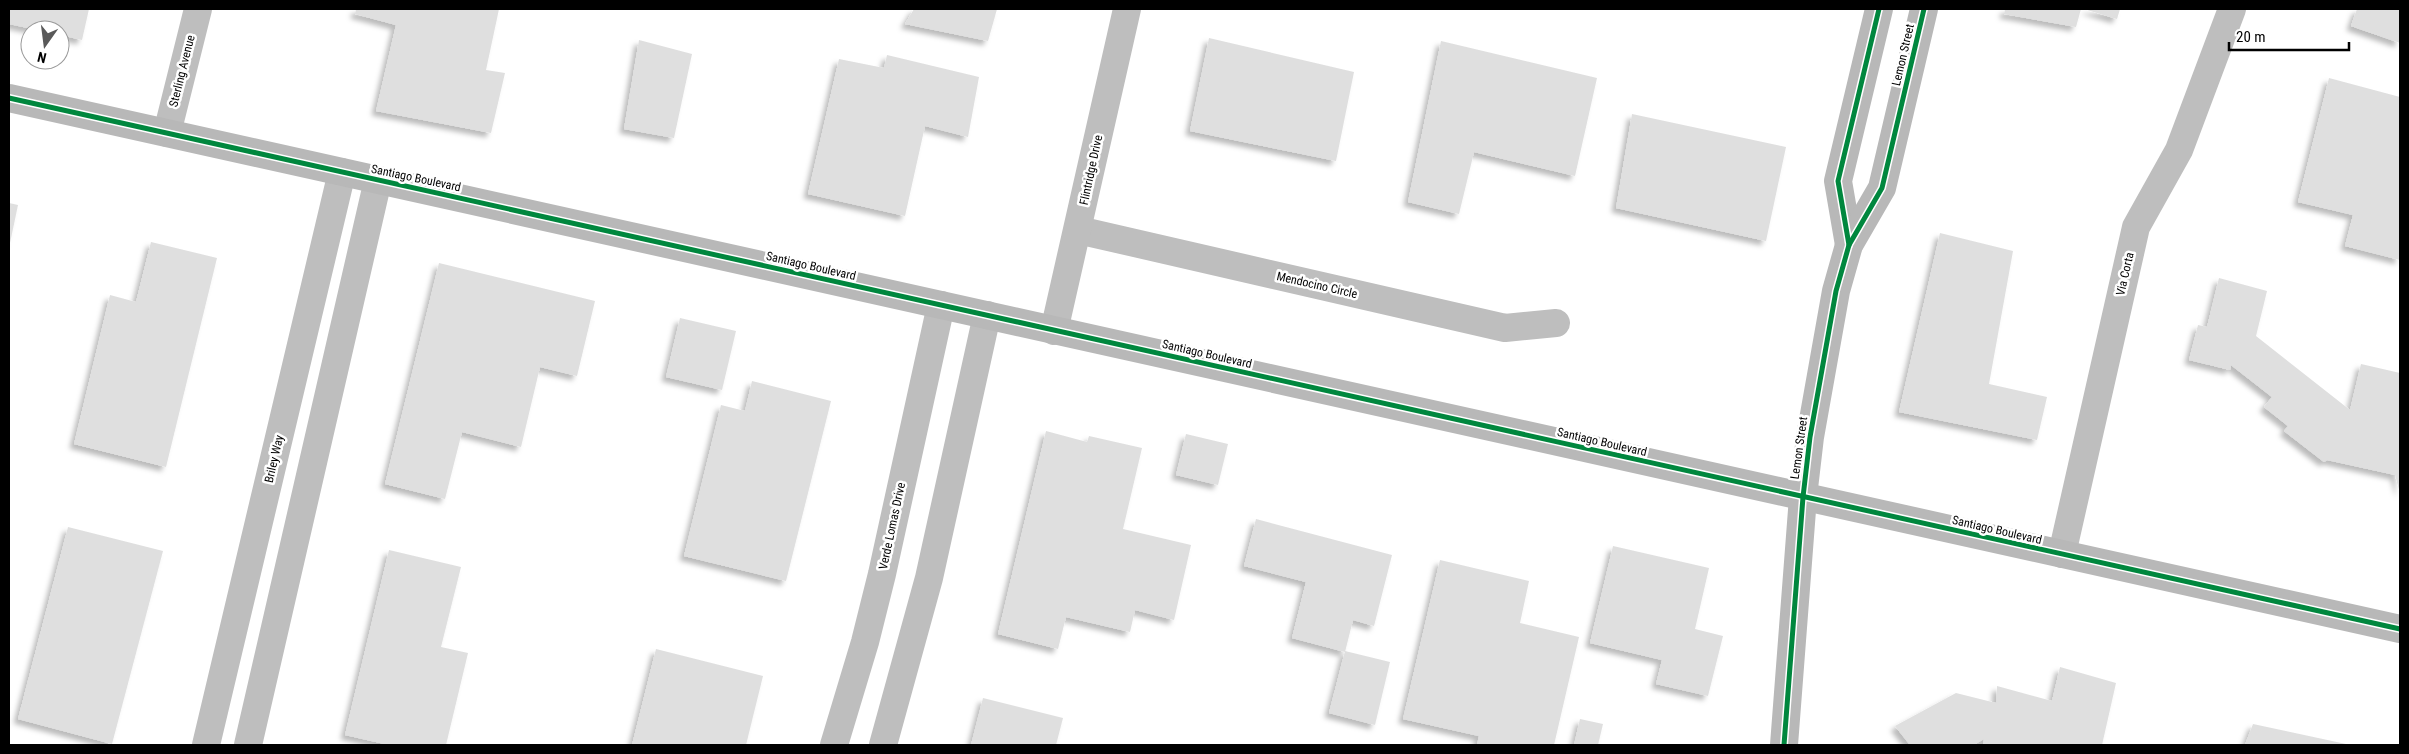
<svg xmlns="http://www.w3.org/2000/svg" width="2409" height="754" font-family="'Roboto Condensed',sans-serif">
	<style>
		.building { fill: #dfdfdf; filter: url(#shadow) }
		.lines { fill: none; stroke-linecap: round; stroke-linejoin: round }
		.street { stroke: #bebebe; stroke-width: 28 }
		.secondary { stroke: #b8b8b8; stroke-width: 28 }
		.cycleway-casing { stroke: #fff; stroke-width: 8 }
		.cycleway { stroke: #00873e; stroke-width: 5 }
		.labels { text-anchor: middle; stroke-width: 5; stroke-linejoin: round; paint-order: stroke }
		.street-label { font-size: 12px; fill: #000; stroke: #fff }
	</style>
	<defs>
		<filter id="shadow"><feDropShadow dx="-4.5" dy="4.5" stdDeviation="2.5" flood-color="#0004"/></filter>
	</defs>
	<rect width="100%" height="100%" fill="#fff"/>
	<g class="building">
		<polygon points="9,9 89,9 82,40 60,35 60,30 37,30 9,24"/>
		<polygon points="356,9 499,9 486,70 505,73 491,133 376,111 396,25 355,14"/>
		<polygon points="914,9 997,9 988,41 905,24"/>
		<polygon points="2005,9 2081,9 2076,27 2004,14"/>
		<polygon points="2084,9 2120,9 2117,19"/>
		<polygon points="2357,9 2400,9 2400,43 2351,26"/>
		<polygon points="1209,38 1354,72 1336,161 1190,131"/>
		<polygon points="639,40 692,54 674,138 624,129"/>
		<polygon points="1441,41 1597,78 1575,176 1474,152 1459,214 1408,202"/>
		<polygon points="887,55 979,77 968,137 925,126 905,216 808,194 839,59 884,68"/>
		<polygon points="2329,78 2400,97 2400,260 2345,246 2353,215 2298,202"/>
		<polygon points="1632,114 1786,147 1766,241 1616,208"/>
		<polygon points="9,203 18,205 10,243 9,243"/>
		<polygon points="1940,233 2013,251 1989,384 2047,397 2037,440 1899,412"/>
		<polygon points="151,242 217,258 166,467 74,444 110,295 136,302"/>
		<polygon points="439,263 595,301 577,376 540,367 521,447 462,432 445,499 385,484"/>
		<polygon points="2219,278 2267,291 2256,336 2350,410 2361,364 2400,373 2400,493 2395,475 2327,460 2324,462 2284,431 2288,426 2264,407 2272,397 2231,365 2230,370 2189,360 2198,325 2207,327"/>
		<polygon points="680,318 736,331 722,390 666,377"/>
		<polygon points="752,381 831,401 786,581 684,556 721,405 745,411"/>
		<polygon points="1046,431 1087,442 1089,436 1142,448 1123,529 1191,545 1174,620 1135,610 1130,632 1066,617 1058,649 998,634"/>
		<polygon points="1186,434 1228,444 1218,485 1176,475"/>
		<polygon points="1256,519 1392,555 1374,626 1353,620 1345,652 1292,638 1306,582 1244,566"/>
		<polygon points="68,527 163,551 112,744 18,719"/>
		<polygon points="1613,546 1709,568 1695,629 1723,636 1708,696 1656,684 1662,660 1590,643"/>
		<polygon points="389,550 461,567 441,647 468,653 446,745 389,745 345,735"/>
		<polygon points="1440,560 1529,581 1520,623 1579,637 1554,745 1477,745 1479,736 1403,719"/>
		<polygon points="656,649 763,676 746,745 632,745"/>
		<polygon points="1345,651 1390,662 1375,725 1329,713"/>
		<polygon points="2060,667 2116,683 2102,745 1983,745 1984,739 1973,745 1910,745 1895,726 1956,693 1996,703 1997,686 2052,701"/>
		<polygon points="983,698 1063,718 1056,745 971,745"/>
		<polygon points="1580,719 1603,724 1598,745 1574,745"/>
		<polygon points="2253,724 2346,744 2346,745 2245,745"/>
	</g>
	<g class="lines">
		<g class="street">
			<polyline points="167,133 198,9"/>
			<polyline points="1078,230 1505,328 1556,323"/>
			<polyline points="1054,331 1127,9"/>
			<polyline points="2062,554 2136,227 2179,150 2232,9"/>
			<polyline points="206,745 342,172"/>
			<polyline points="248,745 378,180"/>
			<polyline points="834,745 865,642 882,574 941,305"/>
			<polyline points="883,745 929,578 987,315"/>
		</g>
		<g class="secondary">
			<polyline points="9,98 2400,629"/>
			<polyline points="1849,245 1838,181 1879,9"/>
			<polyline points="1784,745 1803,497 1810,437 1836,291 1849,245 1882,188 1924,9"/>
		</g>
		<g class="cycleway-casing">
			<g id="cycleway">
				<polyline points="9,98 2400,629"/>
				<polyline points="1849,245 1838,181 1879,9"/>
				<polyline points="1784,745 1803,497 1810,437 1836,291 1849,245 1882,188 1924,9"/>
			</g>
		</g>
		<use href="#cycleway" class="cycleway"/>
	</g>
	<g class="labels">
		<g class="street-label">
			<text transform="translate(1903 55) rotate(-77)" y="4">Lemon Street</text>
			<text transform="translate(182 71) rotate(-76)" y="4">Sterling Avenue</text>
			<text transform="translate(1091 170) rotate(-78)" y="4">Flintridge Drive</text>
			<text transform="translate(416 178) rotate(12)" y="4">Santiago Boulevard</text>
			<text transform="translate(811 266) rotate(13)" y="4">Santiago Boulevard</text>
			<text transform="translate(2125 274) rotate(-77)" y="4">Via Corta</text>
			<text transform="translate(1317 285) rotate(13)" y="4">Mendocino Circle</text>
			<text transform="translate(1207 354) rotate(13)" y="4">Santiago Boulevard</text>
			<text transform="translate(1602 442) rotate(13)" y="4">Santiago Boulevard</text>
			<text transform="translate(1799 448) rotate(-82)" y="4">Lemon Street</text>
			<text transform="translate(274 459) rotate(-77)" y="4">Briley Way</text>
			<text transform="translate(892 526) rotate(-78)" y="4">Verde Lomas Drive</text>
			<text transform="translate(1997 530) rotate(13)" y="4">Santiago Boulevard</text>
		</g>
	</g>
	<rect width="2409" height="754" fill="none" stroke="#000000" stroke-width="20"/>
	<g transform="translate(45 45) rotate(194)"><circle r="24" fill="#ffffff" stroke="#999999"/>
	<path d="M0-4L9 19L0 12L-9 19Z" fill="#595959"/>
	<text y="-8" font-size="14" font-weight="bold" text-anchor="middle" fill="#000000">N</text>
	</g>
	<path d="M2229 42v8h120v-8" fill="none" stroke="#000000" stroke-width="2.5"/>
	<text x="2236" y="42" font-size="15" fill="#000000" stroke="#ffffff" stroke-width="4" paint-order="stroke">20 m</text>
</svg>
